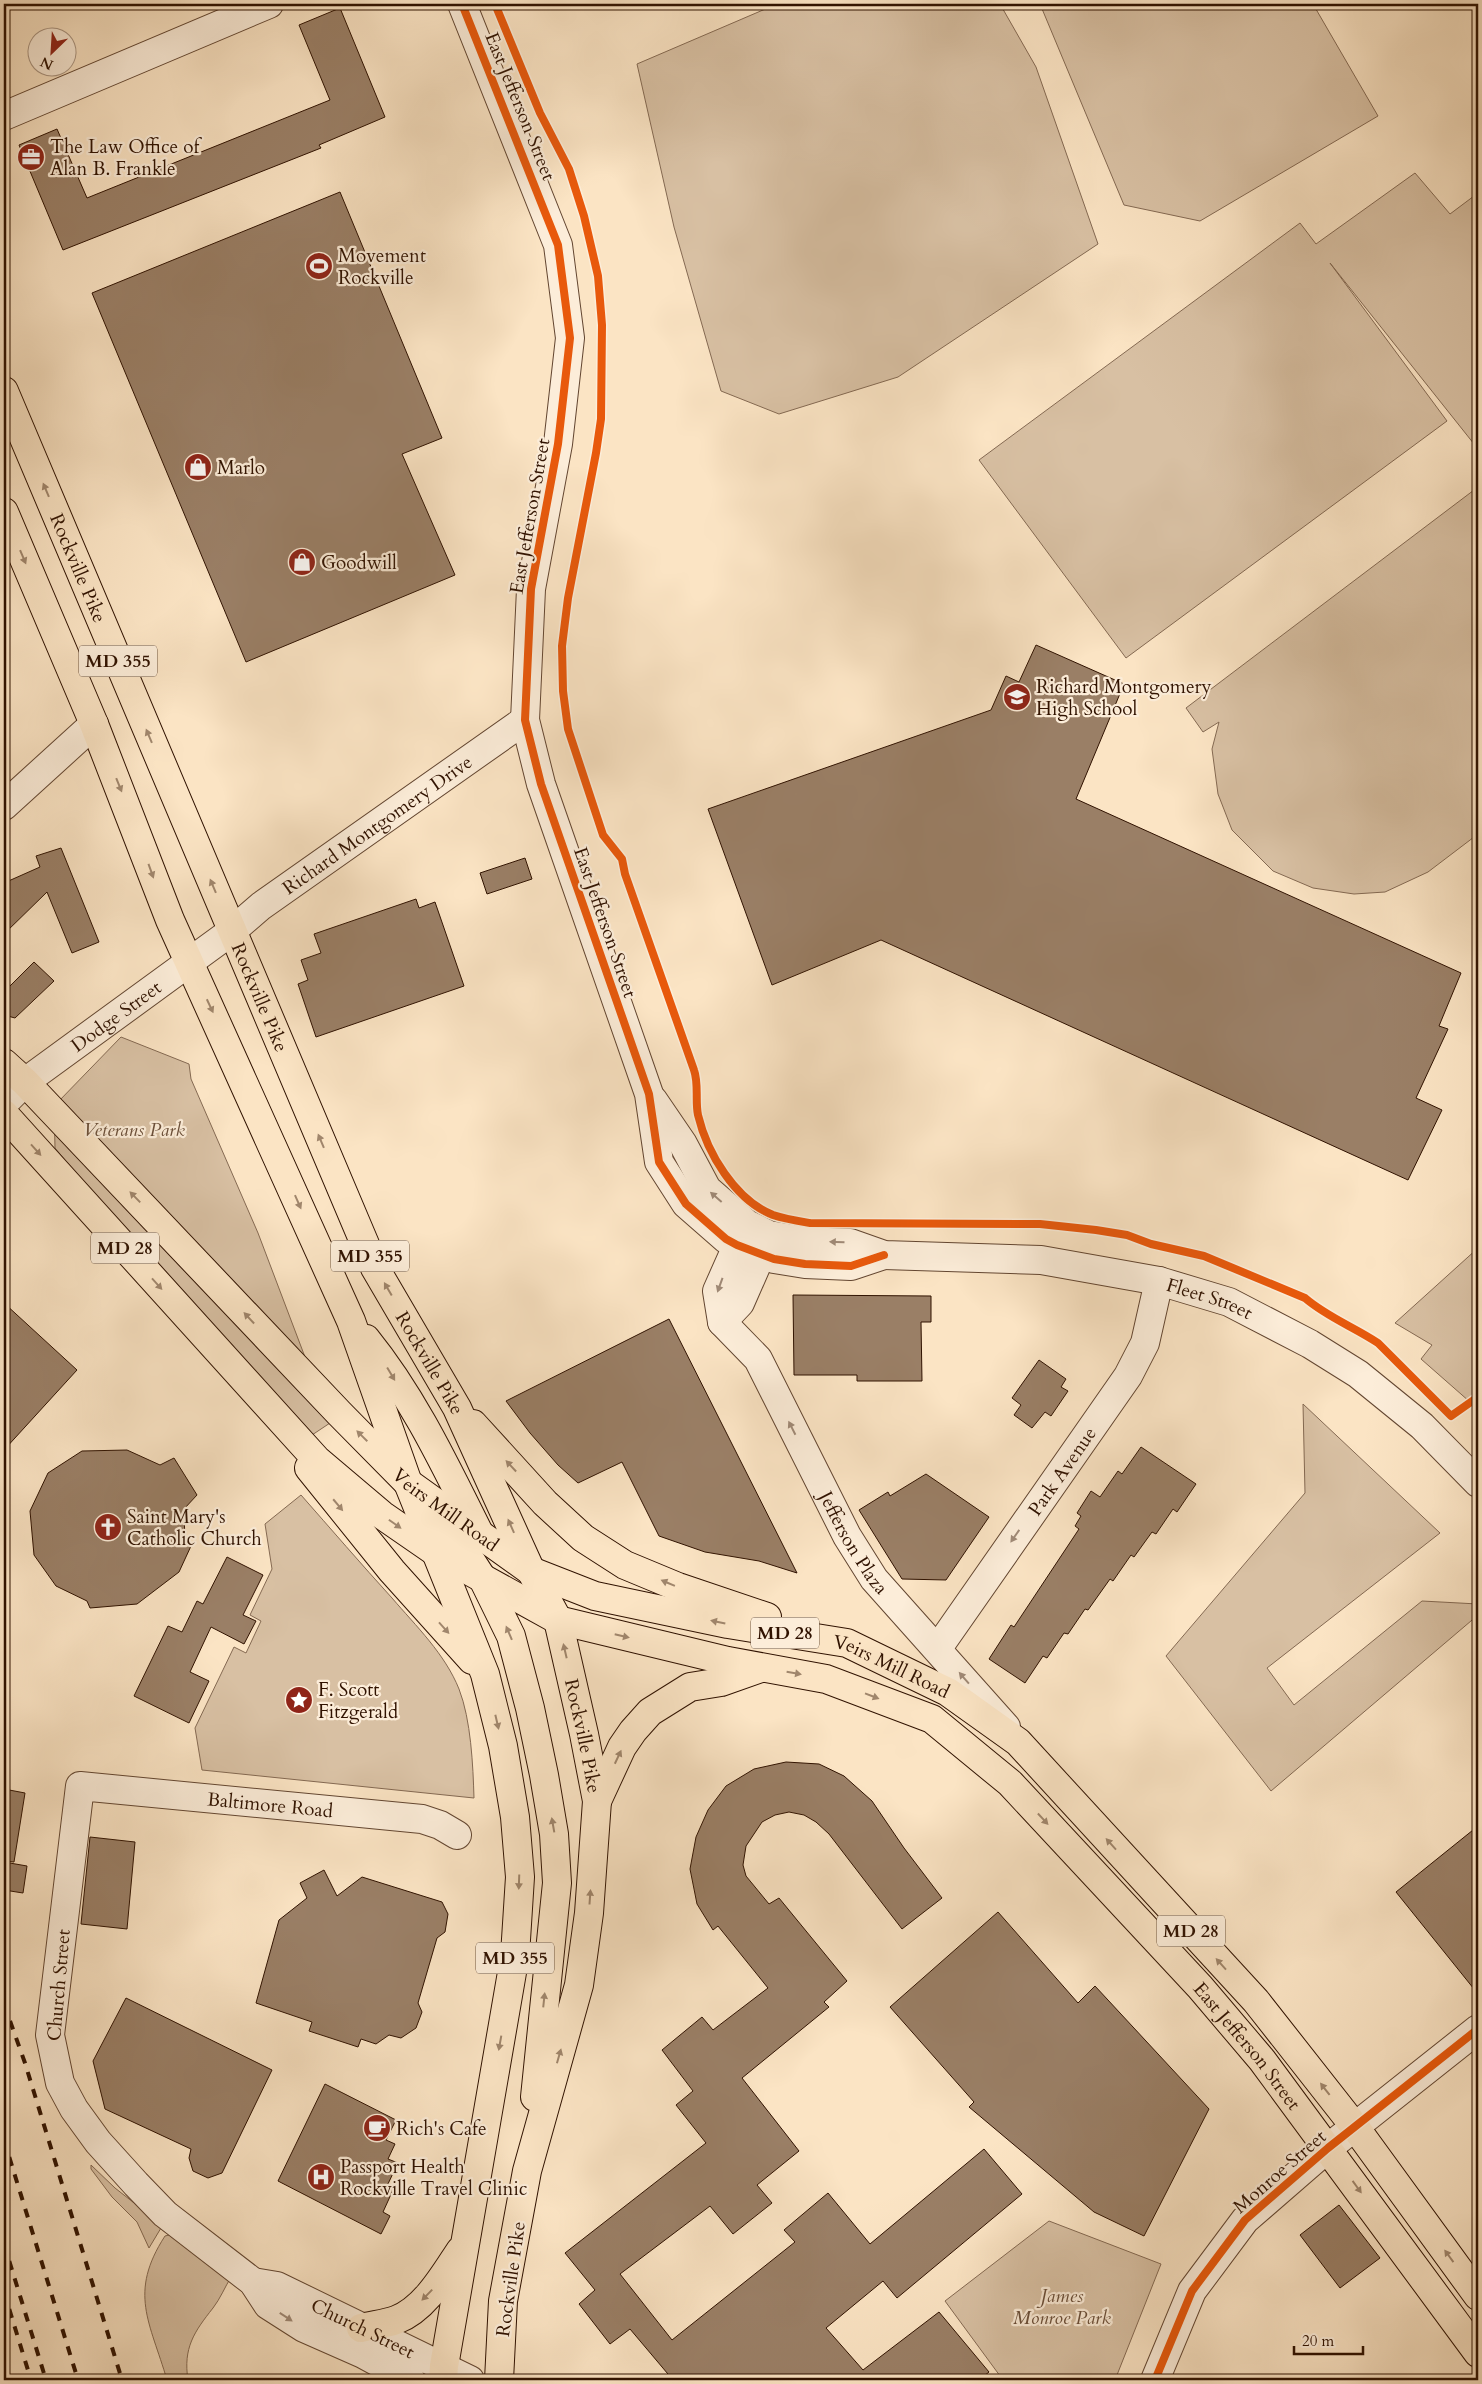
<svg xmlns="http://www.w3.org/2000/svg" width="1482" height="2384" font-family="Cardo,serif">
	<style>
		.green { fill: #d8c0a3; stroke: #846952 }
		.building { fill: #9a7f66; stroke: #301200 }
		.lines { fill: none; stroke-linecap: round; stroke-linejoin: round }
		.minor-casing { stroke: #634631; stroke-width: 30 }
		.major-casing { stroke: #301200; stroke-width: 30 }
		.minor { stroke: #fcedd9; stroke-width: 28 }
		.major { stroke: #fbe4c4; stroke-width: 28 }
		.rail { stroke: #301200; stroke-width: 4; stroke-dasharray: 9 9; stroke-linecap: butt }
		.cycleway-casing { stroke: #fcedd9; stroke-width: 11 }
		.cycleway { stroke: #e8590c; stroke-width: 8 }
		.oneway { fill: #a0866c }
		.oneway2 { fill: #a08a77 }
		.labels { text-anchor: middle; stroke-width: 4.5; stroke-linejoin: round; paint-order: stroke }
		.shield { fill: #fcedd9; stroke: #6d5441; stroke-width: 1 }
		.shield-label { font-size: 18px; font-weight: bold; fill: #301200 }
		.street-label { font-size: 19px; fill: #301200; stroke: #fcedd9 }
		.poi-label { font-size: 19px; fill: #301200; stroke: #fcedd9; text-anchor: start }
		.park-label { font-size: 19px; font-style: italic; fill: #6b4f39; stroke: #fcedd9 }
	</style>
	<rect width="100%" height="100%" fill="#fbe4c4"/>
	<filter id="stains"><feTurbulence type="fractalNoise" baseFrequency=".004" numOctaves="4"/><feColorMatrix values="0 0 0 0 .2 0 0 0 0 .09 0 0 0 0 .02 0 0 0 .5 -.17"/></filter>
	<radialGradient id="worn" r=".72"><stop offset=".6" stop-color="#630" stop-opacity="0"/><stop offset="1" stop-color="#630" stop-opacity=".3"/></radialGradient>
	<g class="green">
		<polygon points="777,4 1000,4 1036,67 1098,244 898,377 779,414 721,391 674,227 637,64"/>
		<polygon points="1040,4 1313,4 1378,116 1200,221 1124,205"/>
		<polygon points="1415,173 1450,214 1478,193 1478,449 1330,263 1447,421 1126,658 979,460 1300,223 1316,244"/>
		<polygon points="1478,487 1478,834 1428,872 1385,892 1354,894 1313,888 1273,871 1232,830 1218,794 1212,749 1219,722 1203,732 1186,708"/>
		<polygon points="121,1037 189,1064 191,1079 258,1233 330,1423 309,1437 192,1312 55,1148 54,1101 58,1102"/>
		<polygon points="1478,1248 1478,1409 1421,1359 1432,1345 1395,1323"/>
		<polygon points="1303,1404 1440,1533 1267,1668 1294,1705 1422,1601 1478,1604 1478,1615 1271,1791 1166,1656 1305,1493"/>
		<path d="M301,1495C331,1529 361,1564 392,1598C416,1626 445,1654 459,1689C471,1720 473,1765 474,1798L202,1770L195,1728L234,1647L246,1653L261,1621L250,1615L272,1569L265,1524Z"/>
		<polygon points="91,2165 115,2188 152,2217 161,2228 149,2248 137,2222 112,2197 91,2169"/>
		<polygon points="1049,2221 1161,2264 1115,2380 1003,2380 945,2301"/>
		<path d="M169,2235L231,2277C225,2287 220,2299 213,2308C194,2332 183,2348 188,2380H167C150,2322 128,2293 165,2236Z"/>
	</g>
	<g class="building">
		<polygon points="340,8 385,117 319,145 321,148 63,250 19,145 57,129 87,198 330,100 299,25"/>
		<polygon points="340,192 442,438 402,454 455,575 246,662 92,293"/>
		<polygon points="1036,645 1124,684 1076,799 1461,973 1439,1026 1448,1029 1416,1098 1442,1110 1408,1180 881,940 772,985 708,809 991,710 1006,676 1019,682"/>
		<polygon points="61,848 99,942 72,953 47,892 4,934 4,883 40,867 36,856"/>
		<polygon points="525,858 532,879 487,894 480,873"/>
		<polygon points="416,899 419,908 435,902 464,986 316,1037 298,984 308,980 301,960 321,953 314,934"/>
		<polygon points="34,962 54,981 15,1018 4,1015 4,992"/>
		<polygon points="793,1295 931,1296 931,1322 921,1322 922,1381 857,1381 857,1375 794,1375"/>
		<polygon points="4,1303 77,1370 4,1450"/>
		<polygon points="669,1319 797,1573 759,1561 705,1552 659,1536 622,1462 578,1483 558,1465 530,1433 506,1401"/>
		<polygon points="1039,1360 1066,1379 1061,1387 1068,1391 1051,1416 1045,1412 1032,1428 1014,1415 1021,1405 1012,1398"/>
		<polygon points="1141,1447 1196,1484 1177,1512 1173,1509 1156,1534 1152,1532 1134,1557 1131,1555 1113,1581 1110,1579 1088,1610 1085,1609 1068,1634 1064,1633 1047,1658 1043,1656 1025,1683 989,1659 1011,1625 1014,1627 1079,1529 1075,1526 1081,1516 1077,1513 1091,1491 1100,1497 1118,1471 1122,1474"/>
		<polygon points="127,1450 160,1465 174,1458 197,1495 184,1509 185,1544 191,1546 179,1572 137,1604 90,1608 87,1601 56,1586 34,1555 30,1511 48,1473 82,1451"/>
		<polygon points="926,1474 989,1517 946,1580 902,1579 859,1510 888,1492 890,1496"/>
		<polygon points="227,1557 263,1575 243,1615 256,1621 244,1644 211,1627 190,1672 209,1681 189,1723 134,1696 168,1626 182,1632 197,1601 203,1604"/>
		<polygon points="786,1762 819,1764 844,1776 872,1801 904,1848 942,1898 902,1929 829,1834 816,1822 804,1815 789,1812 775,1815 762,1822 746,1846 743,1865 746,1876 769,1904 779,1898 847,1981 824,2002 829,2007 742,2078 799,2151 757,2185 772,2203 733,2234 710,2206 620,2274 672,2340 795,2242 784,2230 828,2193 870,2244 984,2149 1022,2194 897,2298 883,2281 826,2328 863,2370 939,2312 989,2372 979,2380 673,2380 630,2329 610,2344 579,2304 595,2290 565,2253 706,2143 676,2105 693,2091 662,2050 702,2017 713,2030 768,1988 718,1926 713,1930 697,1904 690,1869 696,1837 708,1810 726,1786 754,1769"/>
		<polygon points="4,1789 25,1793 14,1862 4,1861"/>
		<polygon points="1478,1826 1478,1994 1396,1892"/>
		<polygon points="90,1837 135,1842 127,1929 81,1924"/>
		<polygon points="4,1862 27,1866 23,1893 4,1890"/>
		<polygon points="324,1870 337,1896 362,1877 442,1902 448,1914 445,1932 437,1938 418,2003 422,2012 416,2028 401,2038 389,2035 376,2044 361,2039 358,2047 309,2031 312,2022 256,2003 279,1920 307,1898 300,1883"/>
		<polygon points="998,1912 1078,2003 1095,1986 1209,2109 1144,2236 1094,2212 969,2107 974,2102 890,2007"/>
		<polygon points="126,1998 272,2070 222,2173 208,2178 193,2171 189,2158 191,2149 105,2109 93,2061"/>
		<polygon points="325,2084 396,2120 386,2140 395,2144 388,2159 398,2163 386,2188 393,2190 383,2212 390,2216 381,2234 278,2181"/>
		<polygon points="1339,2205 1380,2258 1340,2288 1300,2235"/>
	</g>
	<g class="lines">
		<g class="minor-casing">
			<g id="minor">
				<polyline points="462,4 558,245 570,338 558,444 531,589 525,720 541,784 649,1094 659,1162 686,1204 726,1239 737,1245 774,1259 805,1264 851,1266 884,1255"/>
				<polyline points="4,116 269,4"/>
				<polyline points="4,806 94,724"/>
				<path id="s1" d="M653,1100L683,1144L707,1189L747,1224L769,1235L805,1241L850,1243L884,1255L1041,1260L1159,1281L1229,1302L1310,1344L1358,1374L1422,1426L1478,1483"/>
				<path id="s2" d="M4,1103L25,1082L232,931L261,906L525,720"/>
				<path id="s3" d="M745,1228L717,1291L722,1322L758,1359L847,1536L874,1579L1006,1727"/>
				<polyline points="722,1322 740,1303 768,1239"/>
				<path id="s4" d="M938,1648L1128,1376L1145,1343L1159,1281"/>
				<path id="s5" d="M253,2282L277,2286L470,2380"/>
				<path id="s6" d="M411,2380L363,2354L304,2328L268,2305L253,2282L165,2214L136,2184L98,2142L74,2109L60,2083L50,2035L80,1786L422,1819L440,1825L457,1835"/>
				<polyline points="1155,2380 1192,2291 1245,2220 1328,2148 1478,2029"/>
			</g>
		</g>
		<g class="major-casing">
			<g id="major">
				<path id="s7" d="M4,391L375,1268L457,1408L531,1571L558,1620L584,1734L597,1801L589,1913L579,1985L527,2171L503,2301L499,2380"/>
				<polyline points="4,512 94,724 170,920 351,1321 408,1483 485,1674 503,1746 515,1817 520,1877 515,1955 444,2366 443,2380"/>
				<path id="s8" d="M4,1063L25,1082L339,1413L408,1483L531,1571L595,1596L728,1624L847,1643L948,1692L1018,1742L1256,2001L1355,2127L1478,2296"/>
				<path id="s9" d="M4,1114L317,1460L382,1515L437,1553L558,1620L728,1661L826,1679L932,1719L1010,1783L1200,1987L1262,2060L1478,2353"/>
				<path d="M366,1339C413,1397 445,1465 478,1531"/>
				<polyline points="473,1424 545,1503 583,1538 625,1565 678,1587 767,1617"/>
				<polyline points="309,1468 392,1571 472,1660"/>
				<polyline points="433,1512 462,1547 484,1581 511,1636 530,1708 544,1775 554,1834 557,1883 535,2097"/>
				<polyline points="597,1801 622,1747 633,1731 650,1712 690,1687 721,1682 761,1668"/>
				<path d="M361,2328C372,2325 385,2324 396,2320C425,2309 444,2275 460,2251"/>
			</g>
		</g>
		<use href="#minor" class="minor"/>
		<use href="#major" class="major"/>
		<g class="rail">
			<polyline points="4,2004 25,2063 122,2380"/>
			<polyline points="4,2140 78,2380"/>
			<polyline points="4,2244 46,2380"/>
			<polyline points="4,2292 31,2380"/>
		</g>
		<g class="cycleway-casing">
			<g id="cycleway">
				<polyline points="462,4 558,245 570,338 558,444 531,589 525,720 541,784 649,1094 659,1162 686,1204 726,1239 737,1245 774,1259 805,1264 851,1266 884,1255"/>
				<path d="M495,4L540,113L569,169L584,216L598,276L602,325L601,419L596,453L568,598L562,646L563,691L568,729L603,835L622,859L625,874C648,940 671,1005 694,1070C699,1084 695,1101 698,1115C707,1153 735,1200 773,1215C785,1219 798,1221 810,1223L1040,1224L1096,1230L1127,1235L1151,1244L1204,1256L1305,1298C1327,1317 1354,1327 1378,1343L1451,1416L1478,1397"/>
				<polyline points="1155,2380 1192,2291 1245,2220 1328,2148 1478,2029"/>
			</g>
		</g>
		<use href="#cycleway" class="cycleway"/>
	</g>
	<defs><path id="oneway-solid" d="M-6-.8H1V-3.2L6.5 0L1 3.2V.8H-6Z" transform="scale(1.25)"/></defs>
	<g class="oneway">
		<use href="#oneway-solid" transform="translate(46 490) rotate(-113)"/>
		<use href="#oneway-solid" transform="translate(23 557) rotate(67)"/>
		<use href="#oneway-solid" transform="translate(149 736) rotate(-113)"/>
		<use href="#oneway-solid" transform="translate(119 785) rotate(68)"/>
		<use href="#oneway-solid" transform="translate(151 871) rotate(70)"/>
		<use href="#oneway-solid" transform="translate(213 886) rotate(-113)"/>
		<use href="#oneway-solid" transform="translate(210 1006) rotate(65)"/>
		<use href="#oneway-solid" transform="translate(321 1141) rotate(-113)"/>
		<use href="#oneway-solid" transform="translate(36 1150) rotate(48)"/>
		<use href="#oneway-solid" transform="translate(135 1197) rotate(-134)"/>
		<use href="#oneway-solid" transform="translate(298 1202) rotate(66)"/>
		<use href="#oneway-solid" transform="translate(157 1284) rotate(48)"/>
		<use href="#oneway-solid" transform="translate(388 1289) rotate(-120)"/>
		<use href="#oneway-solid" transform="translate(249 1318) rotate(-133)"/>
		<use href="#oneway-solid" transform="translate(391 1374) rotate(59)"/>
		<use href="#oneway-solid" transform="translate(362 1436) rotate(-135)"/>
		<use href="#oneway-solid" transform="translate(511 1466) rotate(-133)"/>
		<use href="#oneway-solid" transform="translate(338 1505) rotate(50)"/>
		<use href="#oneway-solid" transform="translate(395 1524) rotate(35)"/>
		<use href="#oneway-solid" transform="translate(511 1526) rotate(-114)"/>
		<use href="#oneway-solid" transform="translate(668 1583) rotate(-157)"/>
		<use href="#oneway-solid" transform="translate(718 1622) rotate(-168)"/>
		<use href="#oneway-solid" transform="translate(444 1628) rotate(48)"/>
		<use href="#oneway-solid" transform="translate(509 1633) rotate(-113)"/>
		<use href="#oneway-solid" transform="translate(622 1636) rotate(13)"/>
		<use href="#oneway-solid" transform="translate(565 1651) rotate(-103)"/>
		<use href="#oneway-solid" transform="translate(794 1673) rotate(10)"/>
		<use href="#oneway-solid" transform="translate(872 1696) rotate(21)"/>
		<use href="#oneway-solid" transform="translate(497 1722) rotate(77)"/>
		<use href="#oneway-solid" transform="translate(618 1757) rotate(-65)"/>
		<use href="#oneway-solid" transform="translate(1043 1819) rotate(47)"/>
		<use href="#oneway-solid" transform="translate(553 1825) rotate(-100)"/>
		<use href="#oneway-solid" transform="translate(1111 1844) rotate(-132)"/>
		<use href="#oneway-solid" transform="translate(519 1882) rotate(92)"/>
		<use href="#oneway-solid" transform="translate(590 1897) rotate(-86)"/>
		<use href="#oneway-solid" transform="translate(1221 1964) rotate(-132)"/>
		<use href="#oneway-solid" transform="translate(544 2000) rotate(-84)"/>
		<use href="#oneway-solid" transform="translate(500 2043) rotate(100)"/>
		<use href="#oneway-solid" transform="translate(559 2056) rotate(-74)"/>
		<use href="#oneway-solid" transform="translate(1325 2089) rotate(-128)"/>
		<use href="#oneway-solid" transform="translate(1357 2187) rotate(54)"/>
		<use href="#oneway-solid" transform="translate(1449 2256) rotate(-126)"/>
		<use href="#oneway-solid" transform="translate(427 2295) rotate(134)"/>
	</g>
	<g class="oneway2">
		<use href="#oneway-solid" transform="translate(716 1197) rotate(-139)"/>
		<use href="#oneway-solid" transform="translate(837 1242) rotate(-178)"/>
		<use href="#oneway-solid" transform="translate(720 1285) rotate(110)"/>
		<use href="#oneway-solid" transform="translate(792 1428) rotate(-117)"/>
		<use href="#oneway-solid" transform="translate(1015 1536) rotate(125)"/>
		<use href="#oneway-solid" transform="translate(964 1678) rotate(-131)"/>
		<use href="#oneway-solid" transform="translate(286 2317) rotate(33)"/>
	</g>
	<defs>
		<g id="office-disc" transform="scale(1.4375)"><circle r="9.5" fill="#8f2418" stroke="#fcedd9"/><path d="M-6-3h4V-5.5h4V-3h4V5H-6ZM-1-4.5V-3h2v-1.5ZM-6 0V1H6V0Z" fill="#fff"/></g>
		<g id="stadium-disc" transform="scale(1.4375)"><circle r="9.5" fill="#8f2418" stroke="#fcedd9"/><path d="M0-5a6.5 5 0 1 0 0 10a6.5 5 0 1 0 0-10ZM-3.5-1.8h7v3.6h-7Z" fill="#fff"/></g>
		<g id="shop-disc" transform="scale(1.4375)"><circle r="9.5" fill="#8f2418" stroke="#fcedd9"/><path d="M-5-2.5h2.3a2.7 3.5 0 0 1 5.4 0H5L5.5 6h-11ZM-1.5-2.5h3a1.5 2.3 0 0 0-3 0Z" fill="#fff"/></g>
		<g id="school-disc" transform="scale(1.4375)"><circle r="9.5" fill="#8f2418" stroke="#fcedd9"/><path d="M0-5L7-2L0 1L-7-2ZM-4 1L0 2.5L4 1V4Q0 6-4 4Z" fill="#fff"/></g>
		<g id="church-disc" transform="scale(1.4375)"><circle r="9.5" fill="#8f2418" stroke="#fcedd9"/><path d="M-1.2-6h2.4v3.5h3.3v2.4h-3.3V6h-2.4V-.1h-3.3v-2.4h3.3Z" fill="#fff"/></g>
		<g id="sight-disc" transform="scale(1.4375)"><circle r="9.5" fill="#8f2418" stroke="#fcedd9"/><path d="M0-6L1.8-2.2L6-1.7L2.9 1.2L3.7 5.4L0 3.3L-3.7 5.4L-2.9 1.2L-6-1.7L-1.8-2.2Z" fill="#fff"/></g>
		<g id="cafe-disc" transform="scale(1.4375)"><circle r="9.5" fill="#8f2418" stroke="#fcedd9"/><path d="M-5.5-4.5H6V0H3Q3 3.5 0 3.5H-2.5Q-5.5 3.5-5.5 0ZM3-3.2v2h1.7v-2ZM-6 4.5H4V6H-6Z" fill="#fff"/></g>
		<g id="hospital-disc" transform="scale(1.4375)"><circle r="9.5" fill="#8f2418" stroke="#fcedd9"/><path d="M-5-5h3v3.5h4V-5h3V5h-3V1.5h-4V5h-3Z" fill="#fff"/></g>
	</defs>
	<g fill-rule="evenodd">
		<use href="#office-disc" x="31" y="157"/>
		<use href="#stadium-disc" x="319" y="266"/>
		<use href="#shop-disc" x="198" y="467"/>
		<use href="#shop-disc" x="302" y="562"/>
		<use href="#school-disc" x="1017" y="697"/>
		<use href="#church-disc" x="108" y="1527"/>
		<use href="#sight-disc" x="299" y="1700"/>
		<use href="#cafe-disc" x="377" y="2128"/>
		<use href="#hospital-disc" x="321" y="2177"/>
	</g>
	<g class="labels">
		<g class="shield">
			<rect x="79" y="645.5" width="78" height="31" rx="4"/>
			<rect x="91" y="1232.5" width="68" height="31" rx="4"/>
			<rect x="331" y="1240.5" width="78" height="31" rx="4"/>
			<rect x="751" y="1617.5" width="68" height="31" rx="4"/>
			<rect x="1157" y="1915.5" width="68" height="31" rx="4"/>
			<rect x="476" y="1942.5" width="78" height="31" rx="4"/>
		</g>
		<g class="shield-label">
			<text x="118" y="667">MD 355</text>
			<text x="125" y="1254">MD 28</text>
			<text x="370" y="1262">MD 355</text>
			<text x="785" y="1639">MD 28</text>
			<text x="1191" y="1937">MD 28</text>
			<text x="515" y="1964">MD 355</text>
		</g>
		<g class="street-label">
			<text transform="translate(521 106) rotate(68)" y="7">East Jefferson Street</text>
			<text transform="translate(529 516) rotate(-80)" y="7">East Jefferson Street</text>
			<text dy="7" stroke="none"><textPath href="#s7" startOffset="192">Rockville Pike</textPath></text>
			<text dy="7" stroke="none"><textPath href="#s2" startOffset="466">Richard Montgomery Drive</textPath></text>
			<text transform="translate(606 922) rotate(71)" y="7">East Jefferson Street</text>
			<text dy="7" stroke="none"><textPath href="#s7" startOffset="658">Rockville Pike</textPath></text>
			<text dy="7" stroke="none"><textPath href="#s2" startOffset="142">Dodge Street</textPath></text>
			<text dy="7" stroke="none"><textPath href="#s1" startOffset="630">Fleet Street</textPath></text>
			<text dy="7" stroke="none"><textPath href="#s7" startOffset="1062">Rockville Pike</textPath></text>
			<text dy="7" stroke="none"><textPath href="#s4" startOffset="216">Park Avenue</textPath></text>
			<text dy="7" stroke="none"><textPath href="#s8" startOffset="629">Veirs Mill Road</textPath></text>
			<text dy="7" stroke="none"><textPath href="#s3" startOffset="359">Jefferson Plaza</textPath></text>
			<text dy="7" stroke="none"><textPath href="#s8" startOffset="1109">Veirs Mill Road</textPath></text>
			<text dy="7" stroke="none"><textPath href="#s7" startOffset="1468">Rockville Pike</textPath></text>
			<text dy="7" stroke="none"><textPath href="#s6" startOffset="960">Baltimore Road</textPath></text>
			<text transform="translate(58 1985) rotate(-85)" y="7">Church Street</text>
			<text dy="7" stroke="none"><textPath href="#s9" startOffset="1600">East Jefferson Street</textPath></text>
			<text transform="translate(1279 2171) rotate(-41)" y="7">Monroe Street</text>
			<text transform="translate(510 2279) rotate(-82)" y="7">Rockville Pike</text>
			<text dy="7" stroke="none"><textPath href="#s5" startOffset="120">Church Street</textPath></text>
		</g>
		<g class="poi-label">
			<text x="50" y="153">The Law Office of<tspan x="50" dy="22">Alan B. Frankle</tspan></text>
			<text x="338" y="262">Movement<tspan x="338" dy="22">Rockville</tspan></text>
			<text x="217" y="474">Marlo</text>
			<text x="321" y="569">Goodwill</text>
			<text x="1036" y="693">Richard Montgomery<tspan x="1036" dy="22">High School</tspan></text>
			<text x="127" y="1523">Saint Mary's<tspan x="127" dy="22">Catholic Church</tspan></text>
			<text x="318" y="1696">F. Scott<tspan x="318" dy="22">Fitzgerald</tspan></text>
			<text x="396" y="2135">Rich's Cafe</text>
			<text x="340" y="2173">Passport Health<tspan x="340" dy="22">Rockville Travel Clinic</tspan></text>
		</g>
		<g class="park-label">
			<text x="134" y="1136">Veterans Park</text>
			<text x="1062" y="2302">James<tspan x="1062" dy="22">Monroe Park</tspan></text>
		</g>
	</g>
	<rect width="1482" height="2384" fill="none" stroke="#fbe4c4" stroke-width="20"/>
	<rect x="5" y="5" width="1472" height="2374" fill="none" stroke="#301200" stroke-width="2.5"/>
	<rect x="10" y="10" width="1462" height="2364" fill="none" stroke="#301200"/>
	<g transform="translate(52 52) rotate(205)"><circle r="24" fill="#fcedd9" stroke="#aa9582"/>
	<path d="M0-4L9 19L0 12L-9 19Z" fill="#8f2418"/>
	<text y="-8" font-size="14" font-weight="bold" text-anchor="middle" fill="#301200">N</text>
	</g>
	<path d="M1294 2346v8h69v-8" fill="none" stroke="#301200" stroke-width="2.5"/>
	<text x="1302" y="2346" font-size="15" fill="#301200" stroke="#fcedd9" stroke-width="4" paint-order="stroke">20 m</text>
	<rect width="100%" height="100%" filter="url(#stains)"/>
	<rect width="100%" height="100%" fill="url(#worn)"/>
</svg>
